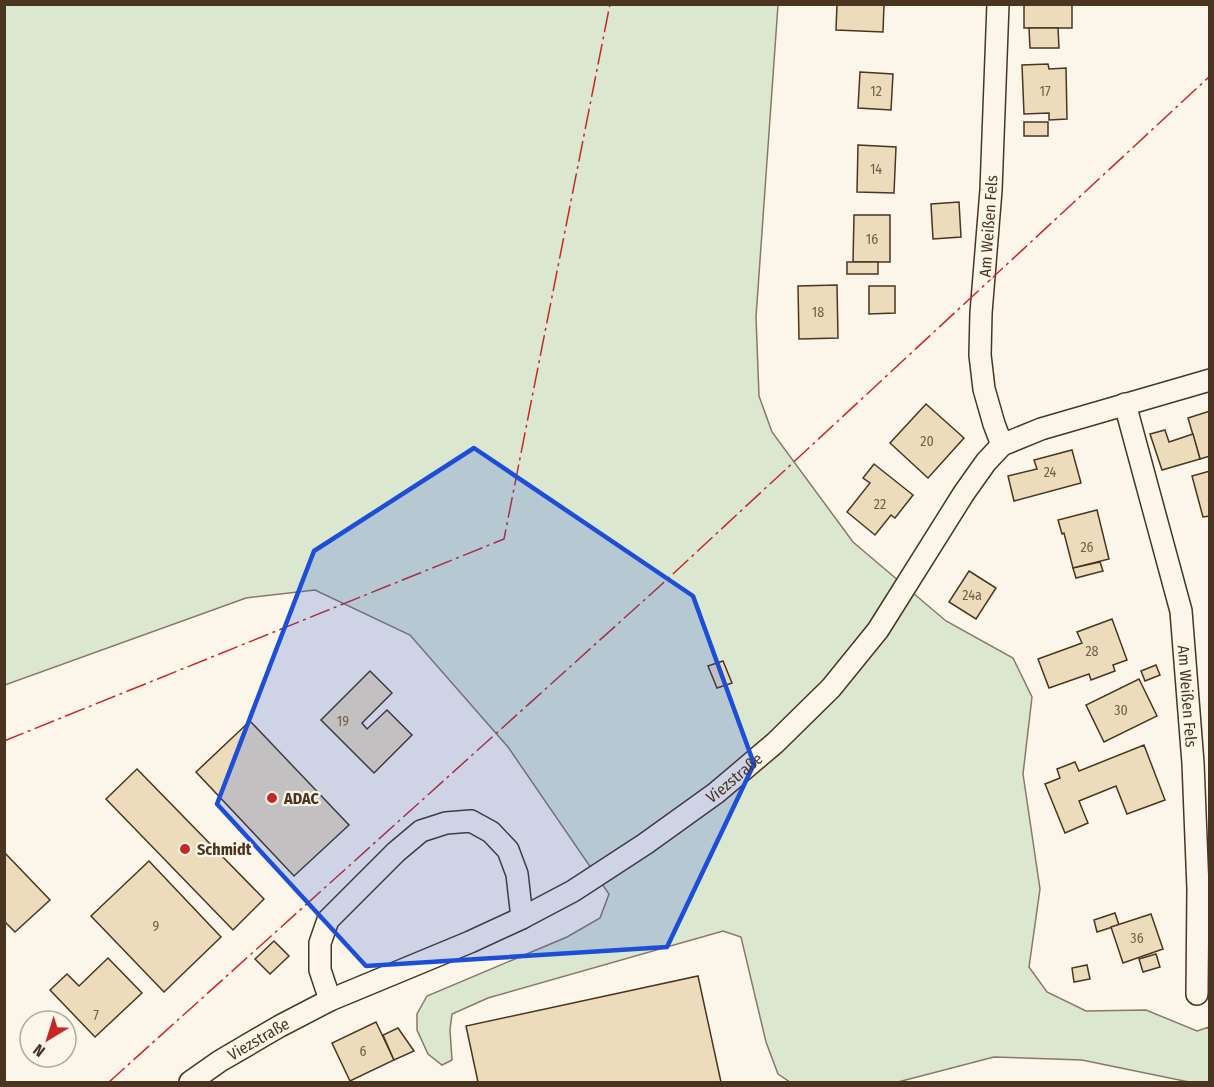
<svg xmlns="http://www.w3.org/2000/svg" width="1214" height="1087" font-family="'Fira Sans Condensed',sans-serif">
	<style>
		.green { fill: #dce7d0; stroke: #887966; stroke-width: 1.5 }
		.building { fill: #ecdcbc; stroke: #4a3520; stroke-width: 1.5 }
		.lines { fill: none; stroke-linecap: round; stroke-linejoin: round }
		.minor-casing { stroke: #4a3520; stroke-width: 24 }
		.minor { stroke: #fbf6e9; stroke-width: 21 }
		.power { stroke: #c62828; stroke-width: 1.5; stroke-dasharray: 21 4.5 3 4.5; stroke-linecap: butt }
		.marked { fill: #1d4ed8; fill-opacity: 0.2; stroke: #1d4ed8; stroke-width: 4.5; stroke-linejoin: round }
		.poi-dot { fill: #c62828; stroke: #fbf6e9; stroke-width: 2 }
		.labels { text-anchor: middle; stroke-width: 4.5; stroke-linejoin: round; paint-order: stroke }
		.number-label { font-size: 14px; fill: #725f47 }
		.street-label { font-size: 16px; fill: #4a3520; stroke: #fbf6e9 }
		.poi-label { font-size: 16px; font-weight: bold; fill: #4a3520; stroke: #fbf6e9; text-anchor: start }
	</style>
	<rect width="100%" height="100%" fill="#fbf6e9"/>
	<polygon class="green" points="5,5 778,5 756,317 759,396 772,432 853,542 946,621 1013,658 1032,697 1023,774 1040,889 1029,967 1047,992 1086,1011 1146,1010 1197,1031 1209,1027 1209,1082 1189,1082 1082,1060 994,1057 898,1082 790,1082 778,1074 766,1042 741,937 723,931 488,998 452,1014 450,1030 452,1060 442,1065 428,1054 417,1030 417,1014 427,996 567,937 600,918 609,894 508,747 410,635 315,590 246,598 5,685"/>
	<g class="building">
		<polygon points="837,4 884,4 883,32 836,30"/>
		<rect x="1024" y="4" width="48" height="24"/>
		<polygon points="1029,28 1058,28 1059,48 1030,48"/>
		<polygon points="1048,64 1049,69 1066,68 1067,119 1049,120 1049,113 1024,114 1022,65"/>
		<polygon points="860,72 893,74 891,110 858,108"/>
		<rect x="1024" y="122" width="24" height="14"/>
		<polygon points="858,145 896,147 894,193 857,192"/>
		<polygon points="959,202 961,237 933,239 931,204"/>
		<polygon points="854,215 890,215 890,262 853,262"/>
		<rect x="847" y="262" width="31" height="12"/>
		<polygon points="837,285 838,338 799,339 798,286"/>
		<polygon points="869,286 895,286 895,313 869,314"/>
		<polygon points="926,404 964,438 928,478 890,443"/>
		<polygon points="1210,411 1210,456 1200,459 1188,418"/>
		<polygon points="1165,430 1169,442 1193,434 1200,459 1162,470 1150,434"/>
		<polygon points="1072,450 1081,483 1014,501 1008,476 1037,469 1034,460"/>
		<polygon points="874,464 913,495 895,518 891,515 875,535 847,512 870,483 863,478"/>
		<polygon points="1210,471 1210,516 1203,517 1192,476"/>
		<polygon points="1097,510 1109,559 1073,568 1064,533 1062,534 1058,520"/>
		<polygon points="1100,562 1103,571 1076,578 1073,568"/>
		<polygon points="969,571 996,588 976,619 949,602"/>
		<polygon points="1112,619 1127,660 1113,665 1115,671 1091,680 1089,674 1049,688 1038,659 1082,643 1077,632"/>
		<polygon points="723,661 732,683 717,688 708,666"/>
		<polygon points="1156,665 1160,675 1145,681 1141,671"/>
		<polygon points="370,671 392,693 362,723 367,729 387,710 412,735 374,773 321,720"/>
		<polygon points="1139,679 1157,716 1104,742 1086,705"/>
		<polygon points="250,721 349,825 294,876 196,772"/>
		<polygon points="1144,745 1165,800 1127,814 1116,786 1079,801 1088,823 1065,833 1045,784 1060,778 1057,769 1075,762 1079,771"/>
		<polygon points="137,769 264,899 233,930 106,799"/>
		<polygon points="4,852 50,900 15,932 4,921"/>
		<polygon points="149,861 221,937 164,992 91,916"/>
		<polygon points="1115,913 1119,925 1097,932 1094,920"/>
		<polygon points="1151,914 1163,949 1123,963 1111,927"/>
		<polygon points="274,941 289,956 270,974 255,959"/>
		<polygon points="1156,954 1160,967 1143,972 1139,959"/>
		<polygon points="108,958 142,993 95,1037 50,990 67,974 79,986"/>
		<polygon points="1087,965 1090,979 1074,982 1072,968"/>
		<polygon points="698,976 721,1082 478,1082 466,1026"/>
		<polygon points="376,1022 394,1060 350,1081 332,1043"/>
		<polygon points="398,1028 414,1051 394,1060 383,1035"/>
	</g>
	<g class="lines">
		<g class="minor-casing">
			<g id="minor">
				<polyline points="998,4 991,190 981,313 980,355 984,389 994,424 1002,445"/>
				<path id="s1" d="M1125,404L1181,611L1193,763L1198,889L1197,994"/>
				<polyline points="330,1000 320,970 320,943 328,920 396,852 421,831 446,823 471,821 491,832 508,850 517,874 522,918"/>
				<path id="s2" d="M190,1082L220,1061L280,1026L330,1000L470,942L522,918L573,891L645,844L716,793L775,743L831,688L878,630L964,493L986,462L1002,445L1041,429L1210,380"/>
			</g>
		</g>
		<use href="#minor" class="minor"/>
		<g class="power">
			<polyline points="4,741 504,539 610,4"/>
			<polyline points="109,1082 661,585 1210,76"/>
		</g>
	</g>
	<path class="marked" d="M474,448L693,596L754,764L667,947L366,966L217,804L314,551Z"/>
	<g class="poi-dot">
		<circle cx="272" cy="798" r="6"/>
		<circle cx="185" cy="849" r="6"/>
	</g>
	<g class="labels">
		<g class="number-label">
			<text x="876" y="96">12</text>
			<text x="1045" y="96">17</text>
			<text x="876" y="174">14</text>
			<text x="872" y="244">16</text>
			<text x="818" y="317">18</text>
			<text x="927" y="446">20</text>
			<text x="1050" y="477">24</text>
			<text x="880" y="509">22</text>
			<text x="1087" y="552">26</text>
			<text x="972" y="600">24a</text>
			<text x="1092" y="656">28</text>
			<text x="1121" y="715">30</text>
			<text x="343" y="726">19</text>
			<text x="156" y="931">9</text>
			<text x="1137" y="943">36</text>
			<text x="96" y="1020">7</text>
			<text x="363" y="1056">6</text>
		</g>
		<g class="street-label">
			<text transform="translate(988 226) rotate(-86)" y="6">Am Weißen Fels</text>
			<text dy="6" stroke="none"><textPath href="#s1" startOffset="300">Am Weißen Fels</textPath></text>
			<text dy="6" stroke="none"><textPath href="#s2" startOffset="626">Viezstraße</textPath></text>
			<text dy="6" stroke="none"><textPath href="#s2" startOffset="81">Viezstraße</textPath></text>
		</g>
		<g class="poi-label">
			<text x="284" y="804">ADAC</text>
			<text x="197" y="855">Schmidt</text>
		</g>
	</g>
	<rect width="1214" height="1087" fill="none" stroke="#4a3520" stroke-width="12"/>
	<g transform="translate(48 1039) rotate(218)"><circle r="28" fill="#fbf6e9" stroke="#b4a999" stroke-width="1.5"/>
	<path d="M0-4.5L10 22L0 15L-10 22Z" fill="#c62828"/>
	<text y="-9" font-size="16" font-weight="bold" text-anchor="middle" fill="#4a3520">N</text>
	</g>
</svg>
